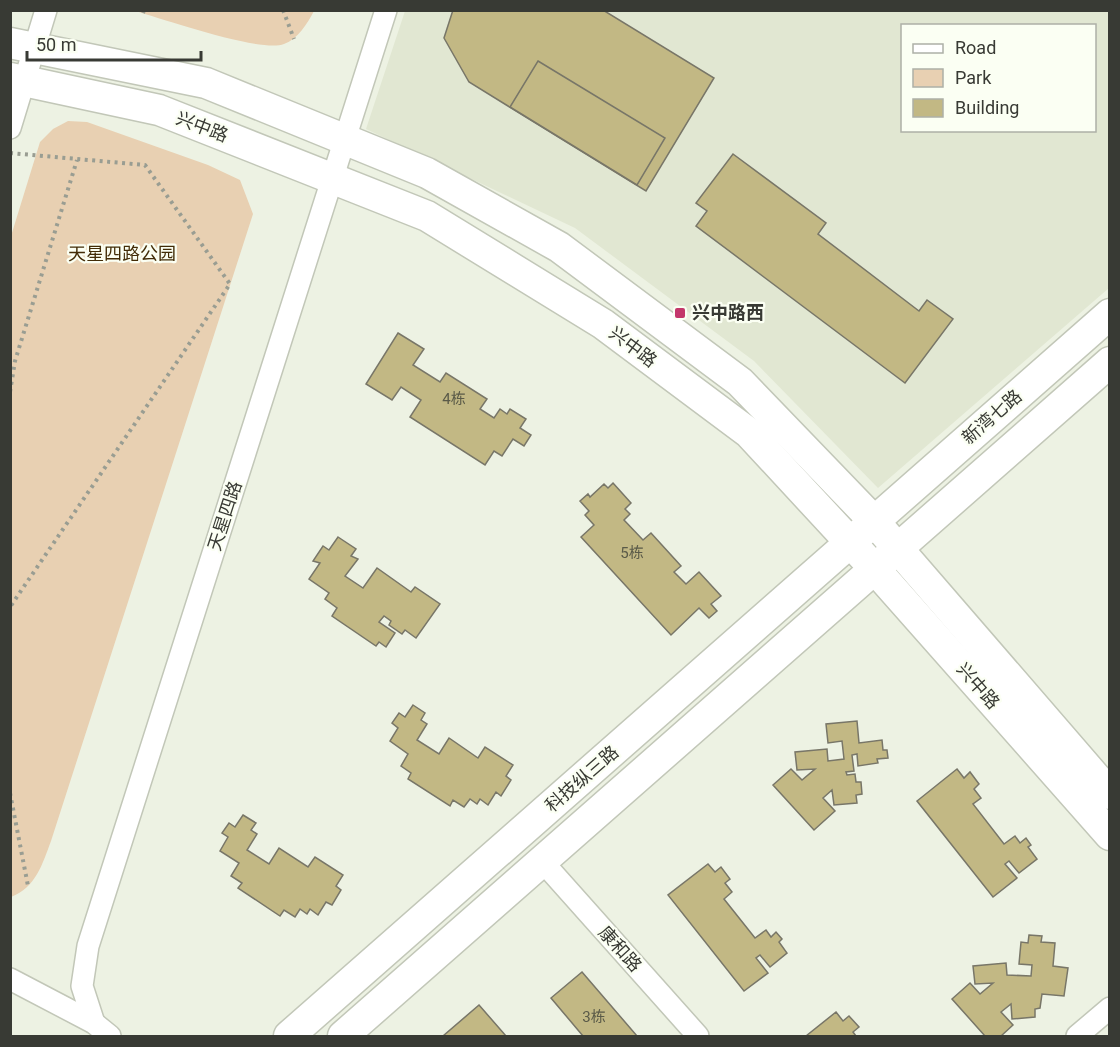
<svg xmlns="http://www.w3.org/2000/svg" width="1120" height="1047" font-family="Roboto,'Noto Sans SC',sans-serif">
	<style>
		.built { fill: #e1e7d2; fill-rule: evenodd }
		.green { fill: #e8d0b2 }
		.building { fill: #c2b884; stroke: #787668; stroke-width: 1.5 }
		.lines { fill: none; stroke-linecap: round; stroke-linejoin: round }
		.street-casing { stroke: #c2c7b8; stroke-width: 24 }
		.secondary-casing { stroke: #c2c7b8; stroke-width: 33 }
		.path { stroke: #999d92; stroke-width: 4; stroke-dasharray: 3 4.5; stroke-linecap: butt }
		.street { stroke: #fff; stroke-width: 21 }
		.secondary { stroke: #fff; stroke-width: 30 }
		.poi-dot { fill: #c3376a; stroke: #fbfff3; stroke-width: 2 }
		.labels { text-anchor: middle; stroke-width: 4.5; stroke-linejoin: round; paint-order: stroke }
		.number-label { font-size: 15px; fill: #5a5a48 }
		.street-label { font-size: 18px; fill: #383a34; stroke: #fbfff3 }
		.park-label { font-size: 18px; fill: #422c07; stroke: #fbfff3 }
		.poi-label { font-size: 18px; font-weight: bold; fill: #383a34; stroke: #fbfff3; text-anchor: start }
	</style>
	<rect width="100%" height="100%" fill="#edf2e3"/>
	<path class="built" d="M405,11H1109V288L878,488L754,361L575,228L366,129ZM902,26H1094V130H902Z"/>
	<g class="green">
		<path d="M135,11H314C307,24 298,39 284,44C260,53 164,19 135,11Z"/>
		<path d="M68,121L87,122L208,165L240,180L253,214L51,841C42,865 36,887 11,897V236L40,142L53,129Z"/>
	</g>
	<g class="building">
		<polygon points="453,10 603,10 714,78 646,191 469,82 444,38"/>
		<polygon points="538,61 665,138 637,185 510,107"/>
		<polygon points="733,154 826,223 818,234 919,311 927,300 953,319 905,383 696,226 707,211 696,203"/>
		<polygon points="398,333 424,349 413,365 440,382 446,373 487,399 480,409 494,418 500,409 507,414 510,409 526,419 520,428 531,435 524,446 513,439 502,456 494,451 485,465 410,417 421,400 401,387 392,400 366,384"/>
		<polygon points="613,483 631,503 625,509 630,514 624,520 643,540 651,533 681,566 674,572 686,584 699,572 721,596 711,604 717,611 709,618 699,608 671,635 581,537 594,525 585,515 589,511 580,501 588,494 590,497 604,484 608,488"/>
		<polygon points="338,537 356,549 351,556 358,559 345,576 363,588 377,568 411,592 415,587 440,604 416,638 405,630 402,634 389,625 391,621 384,616 379,622 395,633 386,647 379,642 376,646 332,616 337,608 325,599 329,593 309,579 320,563 313,561 323,546 329,550"/>
		<polygon points="413,705 425,713 421,720 427,724 417,740 439,754 449,738 478,758 485,747 513,765 506,776 511,780 501,796 496,792 488,805 480,799 477,804 470,799 464,807 453,800 450,806 408,779 411,773 401,766 408,754 390,741 398,728 392,723 399,713 405,717"/>
		<polygon points="857,721 859,743 882,740 883,750 887,750 888,758 877,759 878,763 858,766 857,754 852,755 854,771 846,772 847,775 855,774 856,782 861,782 862,794 856,795 857,803 834,805 832,790 823,798 835,811 814,830 773,785 791,769 802,780 815,769 797,770 795,752 827,749 828,761 844,759 842,741 828,743 826,724"/>
		<polygon points="957,769 964,778 970,772 979,784 974,789 981,798 973,804 1004,844 1015,836 1020,843 1026,838 1031,845 1028,847 1037,859 1019,873 1009,861 1005,864 1017,878 993,897 917,801"/>
		<polygon points="243,815 256,823 251,830 257,834 247,850 269,864 279,848 308,867 315,857 343,875 336,886 341,890 332,905 326,902 318,915 310,909 307,914 300,909 295,917 284,910 280,916 238,888 242,883 231,876 239,863 220,851 228,837 222,833 229,823 235,827"/>
		<polygon points="708,864 715,872 721,867 730,879 725,883 732,892 724,899 755,938 766,930 771,937 776,932 782,939 779,942 787,953 770,967 760,955 756,958 768,973 744,991 668,895"/>
		<polygon points="1029,935 1042,936 1041,942 1055,943 1053,966 1068,968 1064,996 1042,994 1040,1008 1035,1009 1035,1017 1012,1019 1011,1004 1001,1012 1013,1025 1001,1036 985,1036 952,999 970,983 980,994 993,983 975,984 973,966 1006,963 1007,975 1031,976 1032,965 1019,964 1021,942 1028,943"/>
		<polygon points="582,972 637,1036 583,1036 551,998"/>
		<polygon points="479,1005 506,1036 443,1036"/>
		<polygon points="836,1012 843,1021 849,1016 859,1027 853,1032 856,1036 806,1036"/>
	</g>
	<g class="lines">
		<g class="street-casing">
			<g id="street">
				<polyline points="10,128 46,10"/>
				<polyline points="542,861 698,1036"/>
				<polyline points="10,979 94,1023 110,1036"/>
				<polyline points="94,1023 82,986 88,946 386,10"/>
				<polyline points="1077,1036 1110,1008"/>
			</g>
		</g>
		<g class="secondary-casing">
			<g id="secondary">
				<polyline points="10,43 206,83 427,173 559,247 740,382 874,521 1110,794"/>
				<polyline points="10,78 159,110 427,216 603,324 749,433 874,568 1110,835"/>
				<polyline points="289,1036 1110,314"/>
				<polyline points="343,1036 1110,362"/>
			</g>
		</g>
		<g class="path">
			<polyline points="283,10 294,39"/>
			<polyline points="143,13 144,10"/>
			<polyline points="10,153 145,165 230,284 10,607"/>
			<polyline points="10,392 15,361 77,160"/>
			<polyline points="10,793 28,886"/>
		</g>
		<use href="#street" class="street"/>
		<use href="#secondary" class="secondary"/>
	</g>
	<rect class="poi-dot" x="674" y="307" width="12" height="12" rx="3"/>
	<g class="labels">
		<g class="number-label">
			<text x="454" y="404">4栋</text>
			<text x="632" y="558">5栋</text>
			<text x="594" y="1022">3栋</text>
		</g>
		<g class="street-label">
			<text transform="translate(202 127) rotate(21)" y="6">兴中路</text>
			<text transform="translate(633 347) rotate(37)" y="6">兴中路</text>
			<text transform="translate(992 417) rotate(-41)" y="6">新湾七路</text>
			<text transform="translate(225 516) rotate(-72)" y="6">天星四路</text>
			<text transform="translate(978 686) rotate(49)" y="6">兴中路</text>
			<text transform="translate(582 779) rotate(-41)" y="6">科技纵三路</text>
			<text transform="translate(620 949) rotate(48)" y="6">康和路</text>
		</g>
		<g class="park-label">
			<text x="122" y="260">天星四路公园</text>
		</g>
		<g class="poi-label">
			<text x="692" y="319">兴中路西</text>
		</g>
	</g>
	<rect width="1120" height="1047" fill="none" stroke="#383a34" stroke-width="24"/>
	<rect x="901" y="24" width="195" height="108" fill="#fbfff3" stroke="#adb0a7" stroke-width="1.5"/>
	<rect x="913" y="44" width="30" height="9" fill="#ffffff" stroke="#adb0a7" stroke-width="1.5"/>
	<text x="955" y="54" font-size="18" fill="#383a34">Road</text>
	<rect x="913" y="69" width="30" height="18" fill="#e8d0b2" stroke="#adb0a7" stroke-width="1.5"/>
	<text x="955" y="84" font-size="18" fill="#383a34">Park</text>
	<rect x="913" y="99" width="30" height="18" fill="#c2b884" stroke="#adb0a7" stroke-width="1.5"/>
	<text x="955" y="114" font-size="18" fill="#383a34">Building</text>
	<path d="M27 51v9h174v-9" fill="none" stroke="#383a34" stroke-width="3"/>
	<text x="36" y="51" font-size="18" fill="#383a34" stroke="#fbfff3" stroke-width="4.5" paint-order="stroke">50 m</text>
</svg>
